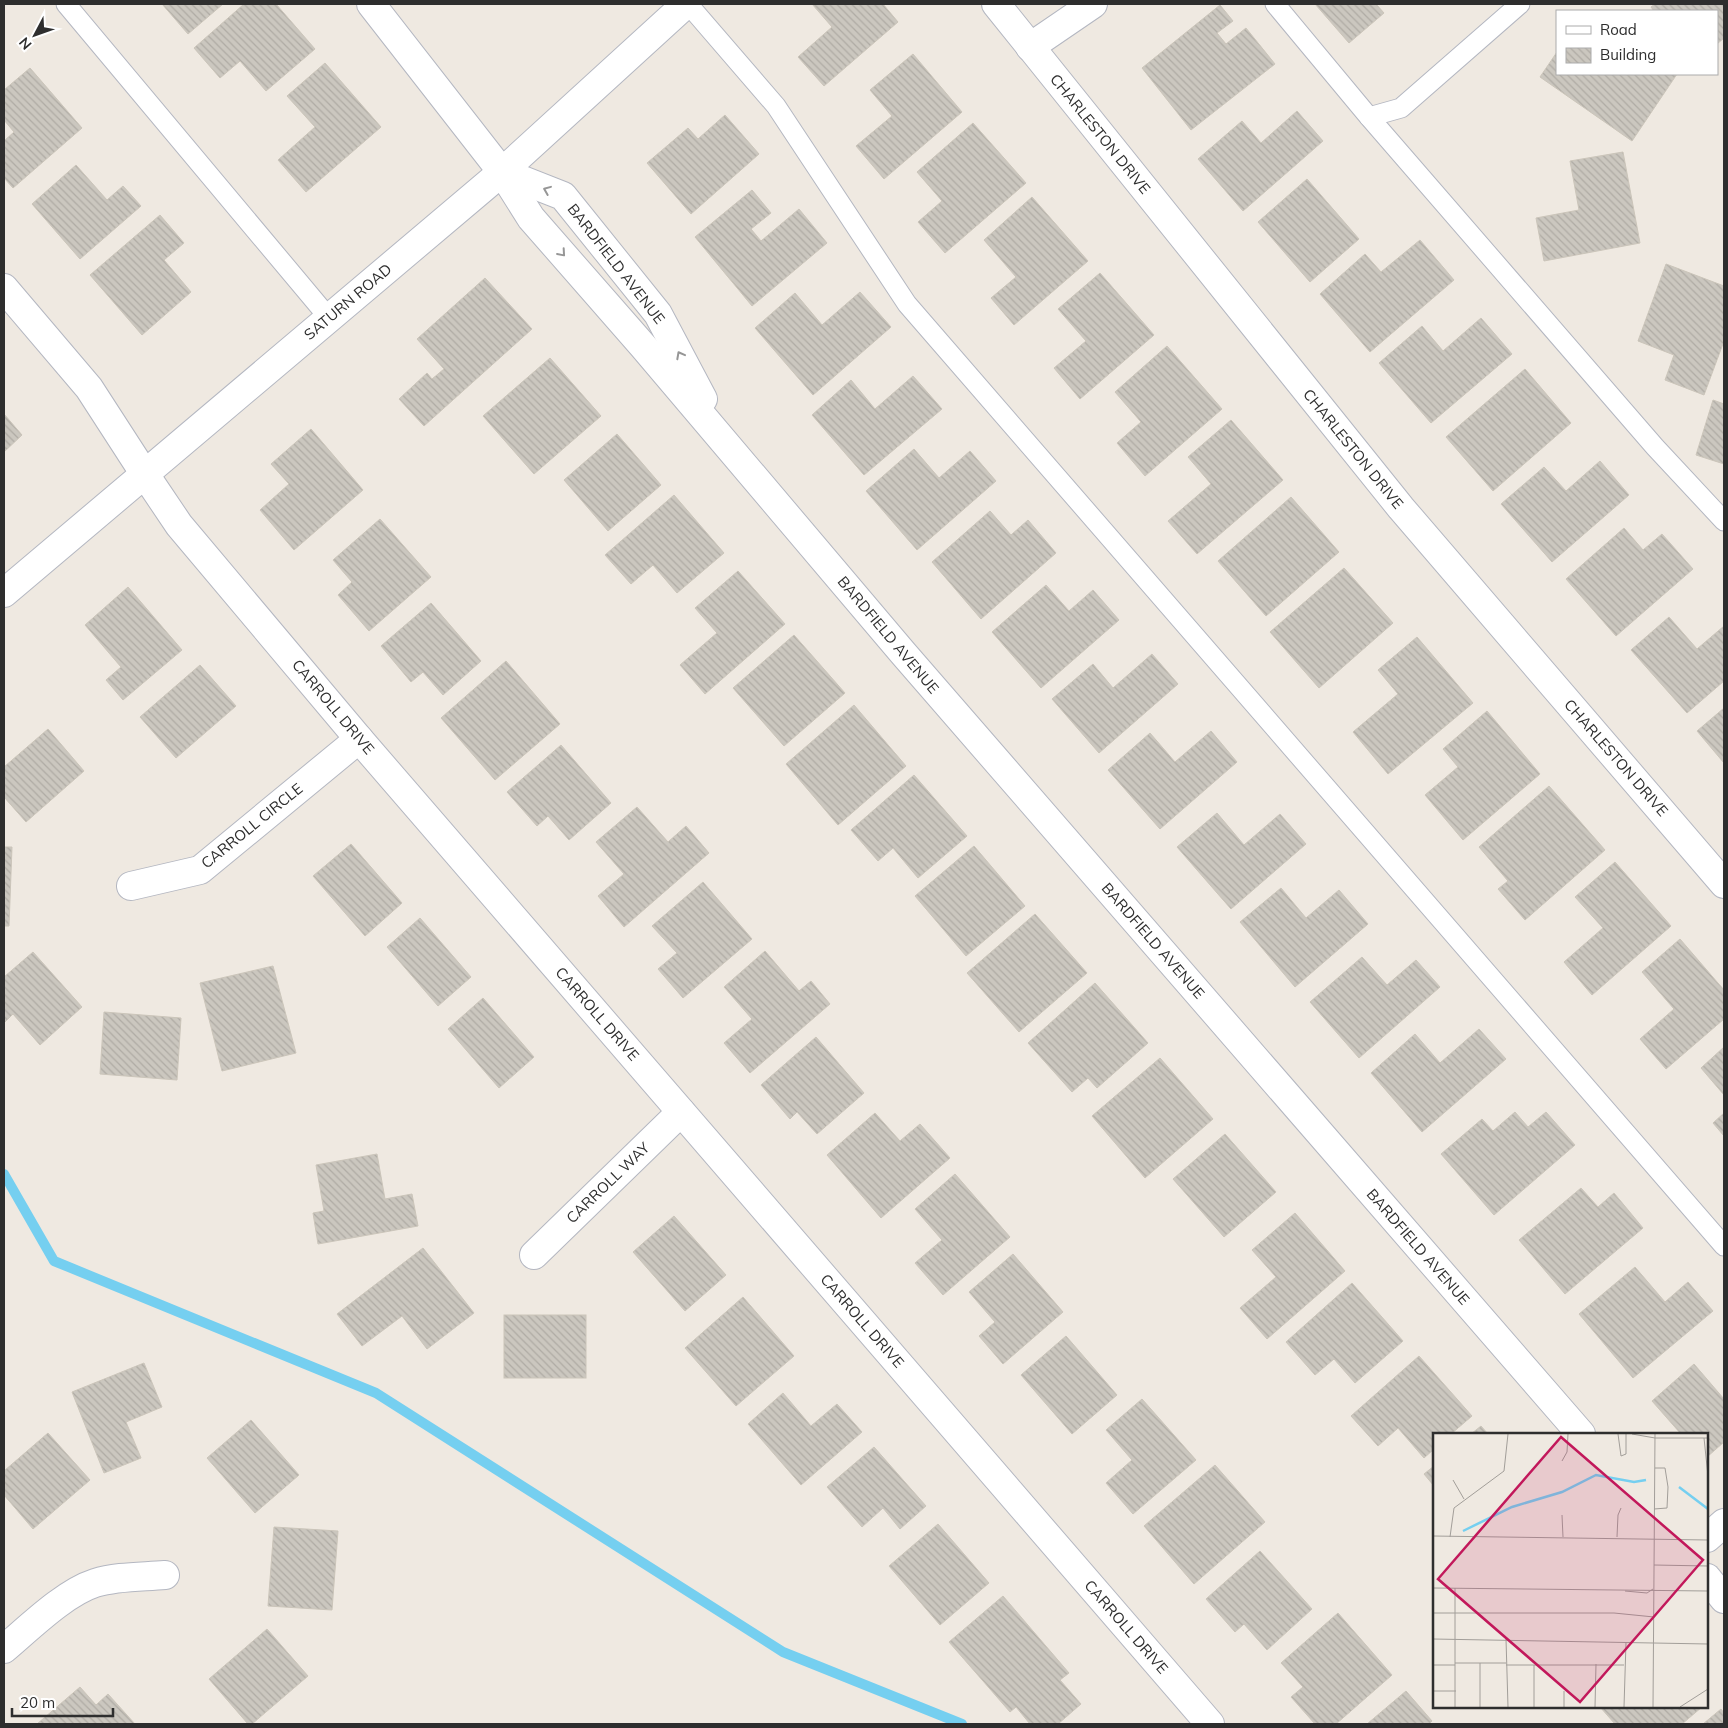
<svg xmlns="http://www.w3.org/2000/svg" width="1728" height="1728" font-family="Mulish,sans-serif">
	<style>
		.lines { fill: none; stroke-linecap: round; stroke-linejoin: round }
		.stream { stroke: #75cff0; stroke-width: 10 }
		.building { fill: url(#building-back-hatch); stroke: #cbc5ba }
		.service-casing { stroke: #b4b7c1; stroke-width: 21 }
		.minor-casing { stroke: #b4b7c1; stroke-width: 30 }
		.tertiary-casing { stroke: #b4b7c1; stroke-width: 30 }
		.service { stroke: #fff; stroke-width: 19 }
		.minor { stroke: #fff; stroke-width: 28 }
		.tertiary { stroke: #fff; stroke-width: 28 }
		.oneway { stroke: #969696 }
		.labels { text-anchor: middle; stroke-width: 4; stroke-linejoin: round; paint-order: stroke }
		.street-label { font-size: 15px; fill: #2e2e2e; stroke: #fff }
		.inset-river { fill: none; stroke: #75cff0; stroke-width: 2.5 }
		.inset-road { fill: none; stroke: #a29e99; stroke-width: 1 }
		.view { fill: #c2185b; fill-opacity: 0.15; stroke: #c2185b; stroke-width: 2.5 }
		.inset-edge { fill: none; stroke: #2e2e2e; stroke-width: 2.5 }
	</style>
	<defs>
		<pattern id="building-back-hatch" width="6" height="6" patternUnits="userSpaceOnUse" patternTransform="scale(1.25)"><rect width="6" height="6" fill="#cbc7bf"/><path d="M-1 5l2 2M0 0l6 6M5-1l2 2" fill="none" stroke="#afaba4"/></pattern>
	</defs>
	<rect width="100%" height="100%" fill="#efe9e1"/>
	<g class="lines">
		<polyline class="stream" points="4,1174 54,1261 376,1393 783,1652 962,1724"/>
	</g>
	<g class="building">
		<polygon points="162,4 223,4 188,34"/>
		<polygon points="244,4 276,4 315,49 266,91 240,61 220,78 194,48"/>
		<polygon points="812,4 883,4 898,22 824,86 798,57 832,27"/>
		<polygon points="1315,4 1376,4 1384,13 1349,43"/>
		<polygon points="1655,4 1724,4 1724,38 1717,44 1717,11 1654,11 1651,7"/>
		<polygon points="1220,5 1233,21 1217,33 1226,44 1246,28 1275,64 1191,130 1142,68"/>
		<polygon points="1557,52 1557,74 1677,74 1632,141 1540,77"/>
		<polygon points="913,54 962,112 884,179 856,146 892,116 870,90"/>
		<polygon points="325,63 381,127 306,192 278,160 315,127 287,96"/>
		<polygon points="30,68 82,128 13,188 4,178 4,141 14,132 4,120 4,90"/>
		<polygon points="1297,111 1323,141 1243,211 1198,159 1242,121 1261,143"/>
		<polygon points="725,115 759,154 691,214 647,163 688,128 698,139"/>
		<polygon points="973,123 1026,183 945,253 918,222 942,201 917,172"/>
		<polygon points="1623,152 1640,243 1544,261 1536,218 1579,210 1570,161"/>
		<polygon points="76,165 107,200 123,186 141,206 80,259 32,204"/>
		<polygon points="1307,179 1359,239 1310,282 1258,222"/>
		<polygon points="752,190 771,213 751,229 761,241 799,209 827,243 752,306 695,237"/>
		<polygon points="1032,197 1088,261 1014,325 991,298 1016,277 984,240"/>
		<polygon points="160,215 184,243 164,260 191,292 142,335 90,275"/>
		<polygon points="1420,240 1454,280 1370,352 1320,294 1365,254 1381,272"/>
		<polygon points="1666,264 1724,286 1724,341 1704,395 1665,380 1674,355 1638,341"/>
		<polygon points="1100,273 1154,335 1080,399 1054,368 1086,341 1058,309"/>
		<polygon points="485,278 532,329 424,426 399,399 427,373 432,379 444,369 417,339"/>
		<polygon points="860,292 891,327 813,395 755,328 795,293 822,325"/>
		<polygon points="1481,318 1512,354 1431,423 1379,363 1422,326 1443,351"/>
		<polygon points="1167,346 1222,409 1145,476 1117,443 1141,422 1115,392"/>
		<polygon points="550,358 601,416 534,474 483,416"/>
		<polygon points="1525,369 1571,423 1493,491 1446,437"/>
		<polygon points="913,376 942,409 864,475 812,415 851,380 875,409"/>
		<polygon points="1713,400 1724,404 1724,464 1696,455"/>
		<polygon points="4,414 22,435 4,452"/>
		<polygon points="1231,420 1283,480 1197,554 1168,521 1211,484 1188,457"/>
		<polygon points="311,429 363,490 294,550 260,510 289,484 271,464"/>
		<polygon points="617,434 661,485 608,531 564,480"/>
		<polygon points="914,449 939,478 970,451 996,481 917,550 866,491"/>
		<polygon points="1600,461 1629,495 1552,562 1501,504 1544,467 1566,491"/>
		<polygon points="674,495 724,553 677,593 653,565 631,584 605,555"/>
		<polygon points="1291,497 1339,552 1266,616 1218,561"/>
		<polygon points="990,511 1011,535 1028,520 1056,553 981,619 932,562"/>
		<polygon points="380,519 431,577 369,631 338,595 352,582 333,560"/>
		<polygon points="1624,528 1643,550 1662,534 1693,569 1616,636 1566,579"/>
		<polygon points="1344,568 1393,623 1319,688 1270,632"/>
		<polygon points="738,571 785,624 705,694 680,665 717,633 695,608"/>
		<polygon points="1046,585 1069,611 1093,590 1119,620 1041,688 992,632"/>
		<polygon points="128,587 182,650 123,700 106,680 121,667 85,625"/>
		<polygon points="431,603 481,661 443,695 423,672 411,682 381,646"/>
		<polygon points="1669,617 1697,649 1724,626 1724,681 1687,713 1631,650"/>
		<polygon points="794,635 845,693 784,746 733,688"/>
		<polygon points="1417,637 1473,703 1388,774 1353,732 1398,694 1378,670"/>
		<polygon points="1152,654 1178,684 1099,753 1052,699 1093,664 1113,688"/>
		<polygon points="506,661 560,724 495,780 441,718"/>
		<polygon points="200,665 236,706 176,758 140,717"/>
		<polygon points="854,705 906,766 838,825 786,764"/>
		<polygon points="1724,708 1724,763 1697,731"/>
		<polygon points="1487,711 1540,774 1463,840 1425,795 1458,767 1443,749"/>
		<polygon points="48,729 84,771 26,822 4,797 4,767"/>
		<polygon points="1211,731 1237,762 1160,829 1108,770 1150,733 1175,762"/>
		<polygon points="561,745 611,803 569,840 548,816 537,826 507,792"/>
		<polygon points="914,775 967,836 918,878 893,848 878,861 851,830"/>
		<polygon points="1549,786 1605,850 1525,920 1498,889 1508,881 1479,847"/>
		<polygon points="637,807 668,842 686,826 709,853 624,927 598,896 624,874 596,842"/>
		<polygon points="1217,813 1244,845 1280,814 1306,844 1231,909 1177,847"/>
		<polygon points="351,844 402,903 365,936 313,876"/>
		<polygon points="974,846 1025,906 966,956 915,896"/>
		<polygon points="4,847 12,847 9,926 4,926"/>
		<polygon points="1615,862 1671,926 1592,995 1564,962 1603,928 1575,897"/>
		<polygon points="703,882 752,939 683,998 658,969 677,953 652,926"/>
		<polygon points="1281,888 1306,918 1339,890 1368,924 1295,987 1240,922"/>
		<polygon points="1035,914 1087,973 1019,1032 967,973"/>
		<polygon points="420,918 471,977 438,1006 387,947"/>
		<polygon points="1680,939 1724,990 1724,1019 1666,1069 1640,1039 1674,1009 1642,972"/>
		<polygon points="765,951 799,991 811,981 830,1004 750,1073 724,1043 752,1019 724,987"/>
		<polygon points="33,952 82,1007 40,1045 13,1014 4,1023 4,977"/>
		<polygon points="1362,957 1387,985 1416,960 1440,987 1359,1058 1310,1002"/>
		<polygon points="273,966 296,1053 222,1071 200,983"/>
		<polygon points="1095,983 1148,1043 1097,1088 1088,1078 1072,1092 1028,1043"/>
		<polygon points="483,998 534,1057 499,1088 448,1029"/>
		<polygon points="104,1012 181,1018 177,1080 100,1074"/>
		<polygon points="1479,1029 1506,1059 1422,1132 1371,1073 1415,1034 1440,1063"/>
		<polygon points="816,1037 864,1093 817,1134 797,1112 790,1119 761,1085"/>
		<polygon points="1724,1047 1724,1095 1701,1068"/>
		<polygon points="1160,1058 1213,1119 1145,1178 1092,1116"/>
		<polygon points="1515,1112 1528,1127 1546,1112 1575,1145 1494,1215 1441,1154 1482,1119 1493,1131"/>
		<polygon points="875,1113 900,1141 920,1124 950,1158 881,1218 827,1155"/>
		<polygon points="1724,1113 1724,1136 1713,1123"/>
		<polygon points="1225,1134 1276,1192 1224,1237 1173,1179"/>
		<polygon points="377,1154 385,1199 412,1194 418,1226 318,1244 313,1213 324,1211 316,1165"/>
		<polygon points="955,1174 1010,1237 943,1295 915,1263 942,1240 915,1209"/>
		<polygon points="1581,1188 1598,1207 1614,1193 1643,1228 1565,1294 1519,1240"/>
		<polygon points="1295,1213 1345,1271 1267,1339 1240,1308 1276,1277 1252,1250"/>
		<polygon points="674,1216 726,1275 685,1311 633,1252"/>
		<polygon points="423,1248 474,1313 427,1349 402,1316 362,1346 337,1314"/>
		<polygon points="1013,1254 1063,1312 1003,1364 979,1336 995,1322 969,1292"/>
		<polygon points="1635,1267 1665,1302 1688,1282 1713,1311 1633,1378 1579,1314"/>
		<polygon points="1352,1283 1403,1341 1355,1383 1334,1359 1315,1375 1286,1342"/>
		<polygon points="743,1297 794,1356 736,1406 685,1348"/>
		<rect x="504" y="1315" width="82" height="63"/>
		<polygon points="1066,1336 1117,1395 1072,1434 1021,1375"/>
		<polygon points="1419,1356 1472,1416 1451,1434 1434,1434 1434,1449 1424,1458 1398,1428 1378,1446 1351,1416"/>
		<polygon points="144,1363 162,1407 126,1422 141,1458 104,1473 72,1392"/>
		<polygon points="1694,1364 1724,1399 1724,1442 1707,1457 1707,1434 1681,1434 1652,1401"/>
		<polygon points="783,1393 811,1426 837,1404 862,1432 801,1485 748,1424"/>
		<polygon points="1142,1399 1196,1460 1133,1514 1106,1483 1132,1460 1106,1430"/>
		<polygon points="251,1420 299,1475 255,1513 207,1458"/>
		<polygon points="1481,1426 1488,1434 1471,1434"/>
		<polygon points="48,1433 90,1480 33,1529 4,1495 4,1471"/>
		<polygon points="874,1447 926,1506 900,1529 883,1508 862,1527 827,1487"/>
		<polygon points="1215,1465 1265,1522 1194,1584 1144,1526"/>
		<polygon points="1434,1466 1434,1486 1424,1474"/>
		<polygon points="938,1524 989,1583 940,1625 889,1566"/>
		<polygon points="274,1527 338,1531 332,1610 268,1606"/>
		<polygon points="1260,1551 1312,1609 1267,1650 1244,1624 1235,1632 1206,1599"/>
		<polygon points="1003,1596 1069,1673 1060,1680 1081,1704 1058,1724 1030,1724 1016,1707 1010,1712 949,1642"/>
		<polygon points="1338,1613 1392,1675 1336,1724 1315,1724 1291,1697 1303,1687 1281,1663"/>
		<polygon points="267,1629 308,1676 252,1724 248,1724 209,1679"/>
		<polygon points="80,1687 96,1705 108,1694 135,1724 37,1724"/>
		<polygon points="1406,1691 1432,1721 1429,1724 1367,1724"/>
		<polygon points="1600,1707 1702,1707 1682,1724 1652,1724 1651,1722 1649,1724 1615,1724"/>
		<polygon points="1721,1709 1724,1713 1724,1724 1703,1724"/>
	</g>
	<g class="lines">
		<g class="service-casing">
			<g id="service">
				<polyline points="66,4 329,318"/>
				<polyline points="688,4 776,106 907,304 1724,1246"/>
				<polyline points="1275,4 1369,117 1655,447 1724,521"/>
				<polyline points="1369,117 1401,108 1520,4"/>
			</g>
		</g>
		<g class="minor-casing">
			<g id="minor">
				<polyline points="996,4 1401,508 1724,884"/>
				<polyline points="1030,47 1093,4"/>
				<polyline points="4,288 89,388 144,473 179,525 359,739 1210,1724"/>
				<polyline points="131,886 200,870 359,739"/>
				<polyline points="534,1255 681,1112"/>
				<path d="M4,1649C29,1628 64,1593 95,1583C118,1576 142,1577 165,1575"/>
			</g>
		</g>
		<g class="tertiary-casing">
			<g id="tertiary">
				<polyline points="371,4 502,172 531,218 643,346 903,653 1581,1434"/>
				<polyline points="502,172 563,196 658,314 703,399"/>
				<polyline points="4,593 502,172 686,4"/>
				<polyline points="1707,1538 1724,1523"/>
				<polyline points="1707,1578 1724,1599"/>
			</g>
		</g>
		<use href="#service" class="service"/>
		<use href="#minor" class="minor"/>
		<use href="#tertiary" class="tertiary"/>
	</g>
	<defs><path id="oneway-chevron" d="M-2-3.5L2.5 0L-2 3.5" fill="none" stroke-width="1.6" stroke-linecap="round" stroke-linejoin="round" transform="scale(1.25)"/></defs>
	<g class="oneway">
		<use href="#oneway-chevron" transform="translate(547 190) rotate(-158)"/>
		<use href="#oneway-chevron" transform="translate(562 253) rotate(49)"/>
		<use href="#oneway-chevron" transform="translate(680 355) rotate(-118)"/>
	</g>
	<g class="labels">
		<g class="street-label">
			<text transform="translate(1100 134) rotate(51)" y="5">CHARLESTON DRIVE</text>
			<text transform="translate(616 264) rotate(52)" y="5">BARDFIELD AVENUE</text>
			<text transform="translate(348 302) rotate(-40)" y="5">SATURN ROAD</text>
			<text transform="translate(1353 449) rotate(51)" y="5">CHARLESTON DRIVE</text>
			<text transform="translate(888 635) rotate(50)" y="5">BARDFIELD AVENUE</text>
			<text transform="translate(333 707) rotate(50)" y="5">CARROLL DRIVE</text>
			<text transform="translate(1616 758) rotate(49)" y="5">CHARLESTON DRIVE</text>
			<text transform="translate(252 826) rotate(-39)" y="5">CARROLL CIRCLE</text>
			<text transform="translate(1153 941) rotate(49)" y="5">BARDFIELD AVENUE</text>
			<text transform="translate(597 1014) rotate(49)" y="5">CARROLL DRIVE</text>
			<text transform="translate(608 1183) rotate(-44)" y="5">CARROLL WAY</text>
			<text transform="translate(1418 1247) rotate(49)" y="5">BARDFIELD AVENUE</text>
			<text transform="translate(862 1321) rotate(49)" y="5">CARROLL DRIVE</text>
			<text transform="translate(1126 1627) rotate(49)" y="5">CARROLL DRIVE</text>
		</g>
	</g>
	<g transform="translate(1433 1433)">
		<rect width="275" height="275" fill="#efe9e1"/>
		<path class="inset-river" d="M246,54L275,76M30,98L79,74L129,59L163,42L201,49L213,47"/>
		<path class="inset-road" d="M185,1L188,23L193,21V1M199,1L222,5H275M271,5L275,43M129,28L134,19L135,1M20,47L31,66M221,76L234,75L235,54L232,35H222M129,82L130,104M0,103L275,107M17,104L21,75L71,38L75,1M184,104L185,82L188,75M221,132L275,133M0,155L275,158M22,155V274M192,158L214,160L220,156M0,180H181L221,184M0,206L275,211M73,206L75,274M22,230H73M0,232H22M73,232H191M0,258H23M131,258V274M47,274V230M101,274V232M162,274L163,231M191,274L193,209M220,274L222,1M247,274L275,256"/>
		<path class="view" d="M128,4L270,127L147,269L5,146Z"/>
		<rect width="275" height="275" class="inset-edge"/>
	</g>
	<rect width="1728" height="1728" fill="none" stroke="#2e2e2e" stroke-width="10"/>
	<rect x="1556" y="10" width="162" height="65" fill="#ffffff" stroke="#ababab"/>
	<rect x="1566" y="26" width="25" height="8" fill="#ffffff" stroke="#ababab"/>
	<text x="1600" y="35" font-size="15" fill="#2e2e2e">Road</text>
	<rect x="1566" y="48" width="25" height="15" fill="url(#building-back-hatch)" stroke="#ababab"/>
	<text x="1600" y="60" font-size="15" fill="#2e2e2e">Building</text>
	<g transform="translate(35 35) rotate(229)" stroke="#ffffff" stroke-width="4" paint-order="stroke">
	<path d="M0-4L9 19L0 12L-9 19Z" fill="#2e2e2e"/>
	<text y="-8" font-size="14" font-weight="bold" text-anchor="middle" fill="#2e2e2e">N</text>
	</g>
	<path d="M12 1708v8h101v-8" fill="none" stroke="#2e2e2e" stroke-width="2.5"/>
	<text x="20" y="1708" font-size="15" fill="#2e2e2e" stroke="#ffffff" stroke-width="4" paint-order="stroke">20 m</text>
</svg>
